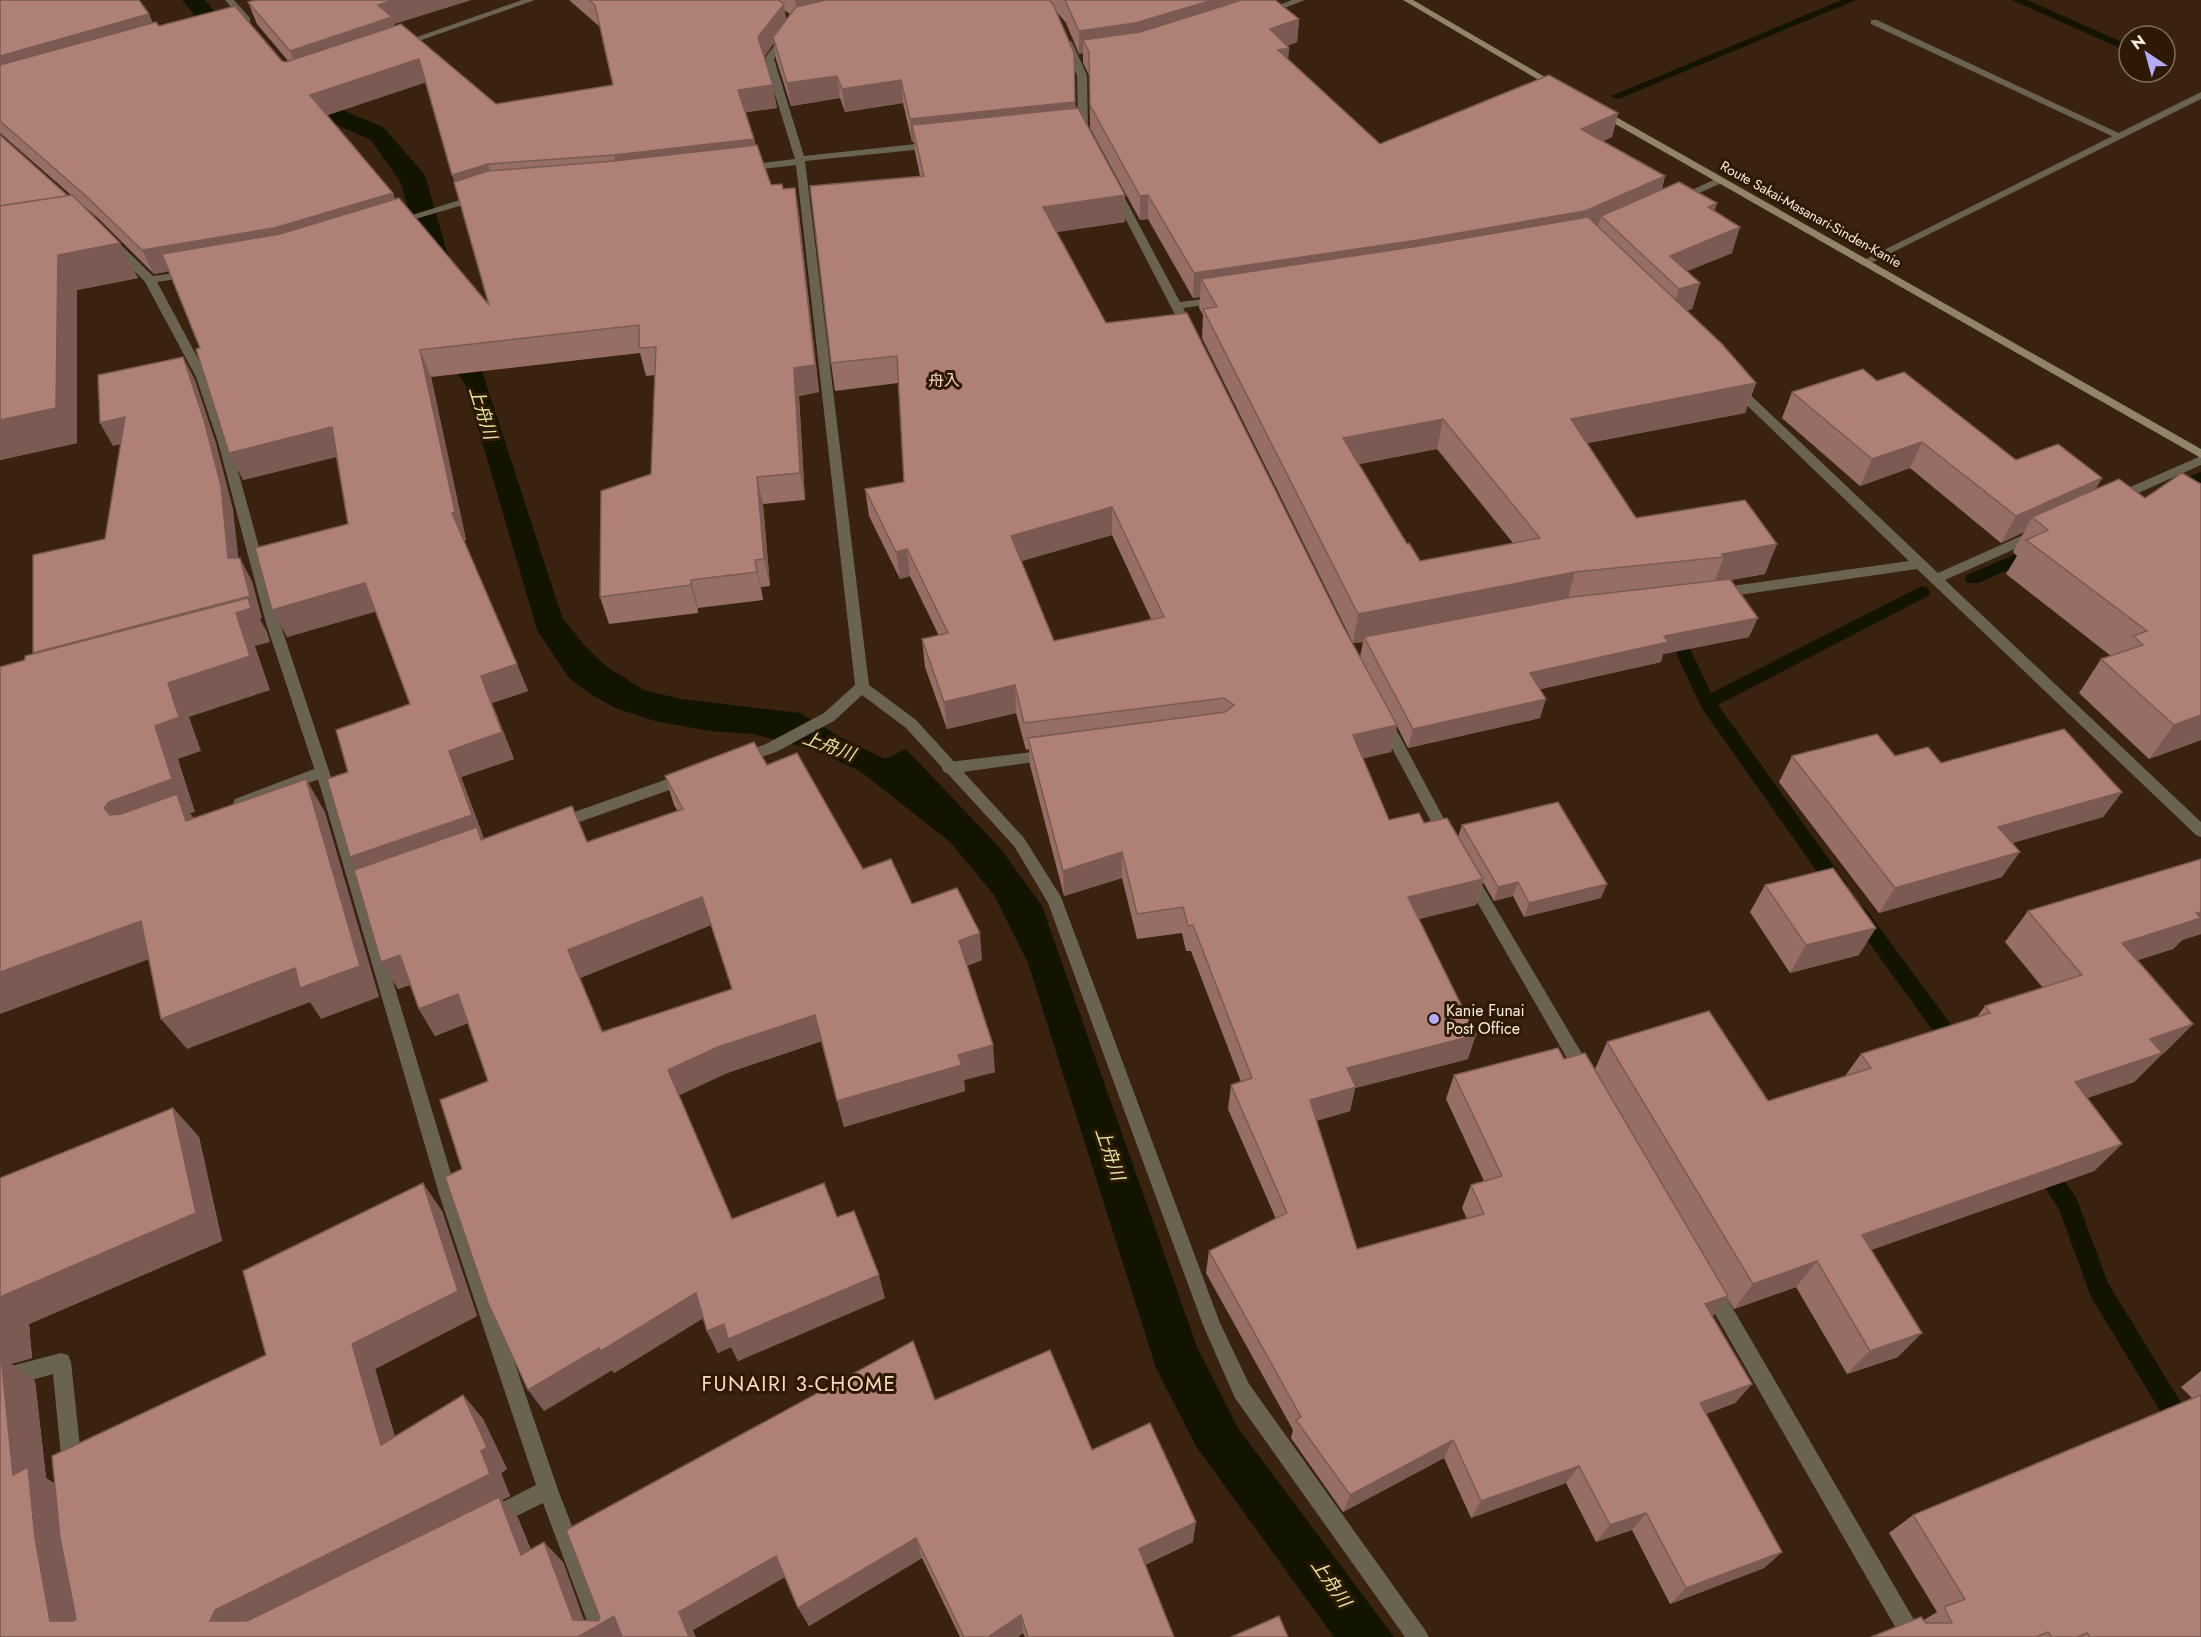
<svg xmlns="http://www.w3.org/2000/svg" width="2201" height="1637" font-family="Jost,'Noto Sans JP',sans-serif">
	<style>
		.water { fill: #131400 }
		.lines { fill: none; stroke-linecap: round; stroke-linejoin: round }
		.stream { fill: #131400; fill-rule: evenodd }
		.service { fill: #6a6352; fill-rule: evenodd }
		.minor { fill: #6a6352; fill-rule: evenodd }
		.secondary { fill: #908469; fill-rule: evenodd }
		.wall { fill: #966e65; fill-rule: evenodd }
		.shaded-wall { fill: #7a5a52 }
		.building { fill: #af8075; stroke: #7a5a52; stroke-width: 1.5; fill-rule: evenodd }
		.poi-dot { fill: #b4acf9; stroke: #2e1905; stroke-width: 2 }
		.labels { text-anchor: middle; stroke-width: 6; stroke-linejoin: round; paint-order: stroke }
		.far-street-label { font-size: 14px; fill: #fbece0; stroke: #2e1905 }
		.far-quarter-label { font-size: 16px; fill: #f8dac2; stroke: #2e1905 }
		.poi-label { font-size: 16px; fill: #fbece0; stroke: #2e1905; text-anchor: start }
		.water-label { font-size: 18px; font-style: italic; fill: #e2e9a3; stroke: #2e1905 }
		.near-neighbourhood-label { font-size: 21px; letter-spacing: 1.5px; fill: #f8dac2; stroke: #2e1905 }
	</style>
	<rect width="100%" height="100%" fill="#39220f"/>
	<g class="water">
		<polygon points="182,0 205,0 276,82 383,127 425,175 474,346 562,617 585,646 607,667 644,690 681,699 800,713 840,737 885,759 906,749 1001,849 1042,906 1197,1347 1238,1428 1394,1637 1334,1637 1196,1446 1156,1368 1028,963 994,895 950,842 860,771 815,750 753,734 710,731 655,721 615,708 589,693 569,678 537,630 465,383 452,367 401,183 371,140 258,90"/>
		<polygon points="2012,0 2027,0 2129,45 2129,52"/>
	</g>
	<g class="lines">
		<g class="stream">
			<polygon points="1842,0 1856,0 1621,98 1617,99 1611,96"/>
			<polygon points="2201,472 2201,483 2171,495 2163,490 2166,487"/>
			<polygon points="2037,545 2043,546 2045,550 2043,554 1979,583 1967,583 1965,579 1967,575"/>
			<polygon points="1922,586 1928,588 1930,592 1928,596 1718,705 1846,883 1848,888 1846,893 1839,895 1832,893 1701,707 1666,631 1668,627 1680,627 1711,693"/>
			<polygon points="1858,905 1865,908 1964,1042 1967,1048 1964,1054 1957,1057 1950,1054 1851,918 1849,913 1851,908"/>
			<polygon points="2041,1156 2048,1159 2076,1197 2108,1283 2180,1401 2201,1427 2201,1458 2193,1454 2164,1417 2091,1297 2059,1209 2030,1166 2034,1159"/>
		</g>
		<g class="service">
			<polygon points="1871,20 1877,20 2125,136 2116,138 1871,24"/>
			<polygon points="1048,750 1053,751 1055,755 1053,759 1048,760 949,774 944,772 942,768 944,764 949,762"/>
			<polygon points="322,766 327,768 329,772 327,776 240,809 235,807 233,803 235,799"/>
		</g>
		<g class="minor">
			<polygon points="225,0 234,0 250,18 250,22 244,22"/>
			<polygon points="522,0 535,0 402,47 394,45"/>
			<polygon points="1292,0 1305,0 1266,15 1258,13"/>
			<polygon points="786,33 791,36 774,59 804,156 934,142 939,145 934,148 805,161 869,685 916,720 1024,838 1061,897 1220,1323 1249,1384 1425,1630 1429,1637 1405,1637 1235,1398 1203,1325 1048,903 1014,846 906,728 862,695 834,721 776,752 741,764 736,763 734,759 736,755 766,744 824,713 855,685 796,165 744,171 739,168 744,165 795,159 764,59 783,34"/>
			<polygon points="1067,39 1072,42 1087,75 1088,129 1092,136 1087,139 1083,138 1078,129 1077,75 1062,42"/>
			<polygon points="2201,92 2201,99 1869,264 1861,264 1860,262"/>
			<polygon points="1720,177 1725,180 1724,182 1681,201 1672,199"/>
			<polygon points="1115,186 1120,189 1180,302 1219,297 1225,300 1219,303 1183,308 1195,330 1193,332 1185,332 1183,330 1110,189"/>
			<polygon points="479,194 484,197 483,199 395,225 390,222"/>
			<polygon points="113,240 117,241 153,276 189,271 194,274 189,277 157,282 208,377 230,442 280,623 335,789 458,1197 558,1490 615,1637 593,1637 543,1503 492,1528 485,1525 482,1518 485,1511 536,1485 440,1197 321,789 266,623 218,442 196,377 145,282 108,243"/>
			<polygon points="1736,384 1740,385 1938,573 2032,531 2042,531 2043,534 2042,537 1945,580 2201,822 2201,837 2196,835 1917,569 1718,598 1713,596 1711,593 1718,588 1909,561 1732,391 1730,388"/>
			<polygon points="2201,456 2201,465 2120,501 2116,502 2110,498 2112,495"/>
			<polygon points="1385,717 1390,718 1452,834 1455,838 1452,842 1442,842 1378,722"/>
			<polygon points="687,772 692,774 694,778 692,782 557,830 552,828 549,824 552,820"/>
			<polygon points="1470,871 1475,873 1591,1069 1593,1074 1591,1079 1585,1081 1579,1079 1465,881 1462,877 1465,873"/>
			<polygon points="1711,1280 1718,1283 1924,1637 1901,1637 1704,1295 1702,1289 1704,1283"/>
			<polygon points="61,1353 68,1355 71,1362 82,1466 79,1473 72,1476 65,1473 62,1466 53,1374 0,1389 0,1369"/>
		</g>
		<g class="secondary">
			<polygon points="1403,0 1413,0 1562,87 1554,89"/>
			<polygon points="1596,109 1602,109 2201,449 2201,458 1596,113"/>
		</g>
	</g>
	<g class="wall">
		<path d="M0,0L153,23L159,26L286,62H289L257,24L248,2L256,0H471L394,24L395,26L496,104L613,85L600,27L569,0H1275L1299,19L1297,42L1287,46L1289,48L1288,59L1380,144L1618,113L1612,137L1603,141L1665,176L1662,189L1717,203L1714,211L1732,253L1687,271L1700,283L1692,309L1686,311L1756,383L1745,413L1587,443L1636,518L1765,574L1730,580L1749,637L1663,654L1661,662L1540,689V718L1408,748L1397,726L1391,752L1363,758L1389,820L1424,823L1458,837L1462,825L1601,898L1524,917L1513,896L1494,901L1483,882L1476,905L1419,919L1468,1059L1355,1088L1350,1111L1316,1121L1357,1249L1467,1219L1462,1208L1471,1185L1484,1181L1446,1099L1454,1075L1564,1059L1595,1069L1607,1042L1768,1101L1845,1076L1861,1054L1977,1017L1985,1006L2043,988L2005,942L2028,911L2201,859V934L2182,940L2173,949L2138,960L2193,1024L2164,1053L2161,1055L2134,1082L2087,1098L2122,1144L2094,1171L1871,1250L1898,1357L1847,1374L1796,1287L1734,1309L1727,1298L1712,1317L1752,1384L1735,1403L1706,1414L1782,1552L1764,1568L1670,1604L1632,1530L1596,1542L1566,1483L1471,1518L1444,1458L1343,1512L1291,1438L1293,1430L1206,1273L1209,1251L1276,1219L1228,1109L1231,1085L1241,1082L1191,951H1186L1182,933L1137,939L1122,878L1064,896L1030,765L1029,749L1026,750L1016,713L947,729L925,667L922,639L939,636L910,576L900,579L869,516L865,489L904,482L898,383L835,391L831,363L920,176L915,152L914,142H912L903,103L845,112L840,98L791,106L776,59L774,43L764,57L777,108L746,112L756,146L771,185L783,189L795,188L799,214L819,392L799,396L805,500L763,504L770,586L761,587L763,600L698,608V613L609,624L600,597L651,474L655,375L646,376L640,353L431,377L466,540L464,541L528,691L492,703L514,759L461,777L484,839L587,842L678,811L674,805L665,776L767,765L863,869L912,904L982,960L967,966L995,1072L964,1080L965,1091L844,1127L822,1041L727,1073L679,1095L732,1219L837,1217L885,1298L738,1361L731,1347L718,1353L707,1331L703,1318L614,1373L612,1370L544,1411L462,1169L488,1081L468,1023L435,1036L419,1009L410,985L398,989L357,869L348,772L410,704L376,611L287,637L348,524L336,457L243,480L200,348L169,271L154,274L99,219L80,203L138,278L77,290V443L0,460V135L68,196L71,195L0,133ZM784,10L790,14L786,20ZM1056,11L1066,23L1079,54L1083,53V63L1089,75L1090,128L1140,220L1148,219L1193,298L1200,297L1199,308L1203,315L1202,338L1353,643L1363,642L1360,657L1343,626L1106,323L1056,232L1125,222V195L1076,108ZM426,82L455,182L489,305L395,199L393,193L327,115ZM1437,449L1513,543L1420,561L1407,544L1359,464ZM1112,535L1151,619L1054,641L1021,561ZM711,925L732,989L603,1032L580,978Z"/>
		<polygon points="1877,381 2016,460 2102,478 2095,490 2145,498 2201,484 2201,740 2149,759 2079,693 2101,659 2111,656 2006,574 2017,556 2013,552 2024,532 2001,543 1910,468 1860,486 1782,418 1792,392"/>
		<polygon points="1792,756 1895,756 2122,792 2103,817 2012,843 2002,877 1879,913 1779,782"/>
		<polygon points="1765,885 1859,955 1790,973 1750,912"/>
		<polygon points="173,1108 199,1137 222,1241 29,1324 32,1358 11,1364 35,1381 46,1478 55,1484 266,1355 442,1211 477,1316 375,1369 395,1437 463,1395 483,1419 507,1469 501,1473 510,1496 502,1500 518,1518 531,1550 563,1562 584,1621 598,1621 935,1400 1092,1450 1193,1542 1145,1565 1174,1637 1025,1637 1023,1633 1018,1637 960,1637 922,1558 809,1626 785,1577 693,1630 0,1637 0,1178"/>
		<polygon points="2201,1371 2201,1637 1871,1637 1924,1620 1937,1612 1889,1533 1913,1515 2192,1398 2181,1387"/>
	</g>
	<g class="shaded-wall">
		<polygon points="393,0 471,0 394,24 399,39 299,73 290,51 378,5"/>
		<polygon points="795,0 887,0 798,20"/>
		<polygon points="1213,0 1256,0 1135,46 1083,40 1083,53 1079,54 1079,31"/>
		<polygon points="784,4 787,26 773,37 774,43 762,60 758,37"/>
		<polygon points="149,14 159,36 0,82 0,56"/>
		<polygon points="1299,19 1297,42 1268,53 1270,29"/>
		<polygon points="1289,48 1287,71 1278,50"/>
		<polygon points="419,59 427,82 319,118 310,95"/>
		<polygon points="837,76 840,98 791,106 787,83"/>
		<polygon points="901,80 903,103 845,112 842,89"/>
		<polygon points="773,85 777,108 742,113 738,90"/>
		<polygon points="1075,102 1076,125 912,125 914,142 912,142 910,119"/>
		<polygon points="1618,113 1612,137 1576,153 1581,129"/>
		<polygon points="754,139 758,162 620,178 614,155"/>
		<polygon points="488,164 495,188 460,198 452,175"/>
		<polygon points="1665,176 1659,200 1601,216 1598,227 1201,279 1200,297 1193,298 1194,273"/>
		<polygon points="795,188 799,214 819,392 799,396 805,500 800,473 794,368"/>
		<polygon points="393,193 401,216 284,252 154,274 142,250"/>
		<polygon points="1125,195 1125,222 1044,234 1043,207"/>
		<polygon points="1148,195 1148,219 1140,220 1140,196"/>
		<polygon points="1717,203 1709,229 1708,207"/>
		<polygon points="1740,227 1732,253 1668,279 1670,256"/>
		<polygon points="120,243 138,278 77,290 77,443 0,460 0,420 58,255"/>
		<polygon points="1700,283 1692,309 1670,315 1679,289"/>
		<polygon points="420,350 431,377 466,540 463,541 452,513"/>
		<polygon points="183,357 195,380 216,443 233,509 241,581 228,558"/>
		<polygon points="1756,383 1745,413 1563,448 1571,419"/>
		<polygon points="125,417 138,440 113,446 100,423"/>
		<polygon points="1443,419 1437,449 1339,468 1343,438"/>
		<polygon points="332,427 344,455 243,480 229,453"/>
		<polygon points="1922,442 1910,468 1860,486 1872,459"/>
		<polygon points="757,477 763,504 770,586 764,559"/>
		<polygon points="2102,478 2086,504 2032,517 2024,532 2001,543 2016,516"/>
		<polygon points="1112,507 1112,535 1012,564 1011,536"/>
		<polygon points="1777,544 1765,574 1714,583 1724,557 1722,554"/>
		<polygon points="907,549 910,576 900,579 896,552"/>
		<polygon points="240,558 252,581 262,618 260,619 267,632 270,642 255,646 270,690 189,717 201,751 178,759 195,812 190,813 200,826 129,841 104,808 155,726 168,683 49,676 33,653"/>
		<polygon points="755,560 761,587 763,600 757,572"/>
		<polygon points="1575,572 1567,602 1364,637 1363,642 1353,643 1358,614"/>
		<polygon points="691,580 698,608 698,613 691,585"/>
		<polygon points="365,583 378,611 287,637 272,610"/>
		<polygon points="1758,618 1749,637 1663,654 1661,662 1524,693 1530,673 1664,636"/>
		<polygon points="517,664 528,691 492,703 514,759 461,777 485,841 365,883 350,857 449,751 481,676"/>
		<polygon points="1015,685 1016,713 947,729 944,702"/>
		<polygon points="1546,699 1540,718 1408,748 1413,729"/>
		<polygon points="2201,715 2201,740 2149,759 2174,725"/>
		<polygon points="1397,725 1391,752 1348,762 1353,735"/>
		<polygon points="306,779 325,812 379,997 321,1019 310,1002 187,1049 161,1019 295,968"/>
		<polygon points="2122,792 2103,817 1981,852 1998,827"/>
		<polygon points="1122,852 1122,878 1064,896 1063,871"/>
		<polygon points="2020,852 2002,877 1879,913 1895,888"/>
		<polygon points="1483,879 1476,905 1402,923 1408,897"/>
		<polygon points="1518,882 1513,896 1494,901 1498,887"/>
		<polygon points="1607,884 1601,898 1524,917 1529,903"/>
		<polygon points="702,897 711,925 580,978 614,1059 568,950"/>
		<polygon points="2201,912 2201,934 2182,940 2173,949 2097,973 2122,943"/>
		<polygon points="141,921 166,953 0,1014 0,972"/>
		<polygon points="1876,928 1859,955 1790,973 1806,945"/>
		<polygon points="980,933 982,960 962,968 959,941"/>
		<polygon points="400,955 417,982 398,989 381,962"/>
		<polygon points="458,994 473,1021 435,1036 419,1009"/>
		<polygon points="815,1015 822,1041 727,1073 678,1096 668,1070 718,1047"/>
		<polygon points="2193,1024 2164,1053 2161,1055 2134,1082 2049,1111 2075,1082 2150,1039"/>
		<polygon points="1476,1035 1468,1059 1355,1088 1350,1111 1305,1124 1310,1100 1347,1068"/>
		<polygon points="993,1045 995,1072 964,1080 965,1091 844,1127 837,1101 958,1055"/>
		<polygon points="173,1108 199,1137 222,1241 29,1324 32,1358 11,1364 35,1381 46,1478 63,1489 85,1637 50,1621 13,1475 0,1367 0,1297"/>
		<polygon points="2122,1144 2094,1171 1840,1261 1862,1235"/>
		<polygon points="423,1183 442,1211 477,1316 375,1369 404,1468 381,1445 352,1344"/>
		<polygon points="1817,1261 1796,1287 1734,1309 1753,1284"/>
		<polygon points="879,1275 885,1298 738,1361 731,1347 718,1353 707,1331 724,1324"/>
		<polygon points="696,1293 707,1316 614,1373 612,1370 544,1411 528,1390"/>
		<polygon points="1728,1296 1713,1316 1690,1324 1705,1304"/>
		<polygon points="1922,1333 1898,1357 1847,1374 1870,1351"/>
		<polygon points="1752,1384 1735,1403 1684,1422 1700,1403"/>
		<polygon points="463,1395 483,1419 507,1469 501,1473 510,1496 502,1500 518,1518 540,1575 245,1628 210,1621 215,1610 481,1451"/>
		<polygon points="1453,1440 1444,1458 1343,1512 1350,1495"/>
		<polygon points="1579,1466 1566,1483 1471,1518 1481,1501"/>
		<polygon points="1646,1513 1632,1530 1596,1542 1610,1525"/>
		<polygon points="1196,1522 1193,1542 1138,1568 1139,1549"/>
		<polygon points="916,1538 922,1558 809,1626 798,1608"/>
		<polygon points="544,1542 563,1562 588,1631 614,1616 625,1637 578,1637"/>
		<polygon points="1782,1552 1764,1568 1670,1604 1686,1588"/>
		<polygon points="776,1556 787,1576 693,1630 696,1637 689,1637 679,1612"/>
		<polygon points="1021,1615 1023,1633 1018,1637 988,1637"/>
	</g>
	<g class="building">
		<polygon points="0,0 139,0 149,14 0,56"/>
		<polygon points="256,0 393,0 378,5 392,17 290,51 248,2"/>
		<polygon points="589,0 778,0 784,4 758,37 773,85 738,90 754,139 614,155 488,164 452,175 419,59 310,95 393,193 274,228 142,250 86,196 0,121 0,65 156,22 159,26 235,6 282,61 286,62 401,24 496,104 613,85 595,5"/>
		<polygon points="826,0 1049,0 1053,4 1074,53 1075,102 910,119 901,80 842,89 837,76 787,83 773,37 796,7"/>
		<polygon points="1065,0 1213,0 1135,23 1079,31"/>
		<polygon points="1242,0 1275,0 1299,19 1270,29 1289,48 1278,50 1380,144 1549,75 1618,113 1581,129 1665,176 1585,211 1418,240 1194,273 1148,195 1140,196 1090,105 1089,52 1083,40 1140,32"/>
		<path d="M1078,108L1125,195L1043,207L1106,323L1187,313L1343,626L1397,725L1353,735L1389,820L1419,813L1424,823L1447,818L1483,879L1408,897L1476,1035L1347,1068L1356,1087L1310,1100L1357,1249L1484,1214L1471,1185L1502,1176L1454,1075L1558,1048L1564,1059L1585,1053L1728,1296L1705,1304L1752,1384L1700,1403L1782,1552L1686,1588L1646,1513L1610,1525L1579,1466L1481,1501L1453,1440L1350,1495L1296,1420L1301,1417L1209,1251L1287,1213L1231,1085L1252,1078L1193,925L1188,926L1183,907L1137,914L1122,852L1063,871L1028,738L1225,712L1234,705L1224,698L1024,723L1015,685L944,702L922,639L948,633L907,549L896,552L865,489L904,482L897,356L831,363L810,186L924,176L912,125ZM1112,507L1164,617L1054,641L1011,536Z"/>
		<polygon points="0,135 68,196 0,206"/>
		<polygon points="757,145 771,185 782,184 783,189 795,188 815,365 794,368 800,473 757,477 764,559 755,560 757,572 691,580 691,585 600,597 601,491 651,474 656,347 639,348 639,325 420,350 455,512 452,513 517,664 481,676 502,732 449,751 472,815 350,857 327,779 348,772 336,730 410,704 365,583 272,610 255,548 348,524 332,427 229,453 196,349 200,348 162,254 280,234 399,198 489,305 454,182 488,171 614,161"/>
		<polygon points="1679,182 1717,203 1708,207 1740,227 1670,256 1700,283 1679,289 1601,216"/>
		<polygon points="72,195 120,243 58,255 56,408 0,420 0,206"/>
		<path d="M1588,217L1722,344L1756,383L1571,419L1636,518L1745,500L1777,544L1722,554L1724,557L1575,572L1358,614L1203,309L1217,307L1201,279L1419,246ZM1443,419L1540,538L1420,561L1409,543L1407,544L1343,438Z"/>
		<polygon points="183,357 204,420 221,486 228,558 240,558 250,596 33,653 33,555 105,539 125,417 100,423 98,375"/>
		<polygon points="1863,369 1877,381 1904,372 2016,460 2058,444 2102,478 2016,516 1922,442 1872,459 1792,392"/>
		<polygon points="2182,473 2201,484 2201,715 2174,725 2101,659 2143,645 2133,636 2147,631 2026,540 2048,530 2032,517 2119,479 2145,498"/>
		<polygon points="1730,579 1758,618 1664,636 1668,642 1530,673 1546,699 1413,729 1364,637 1573,597"/>
		<polygon points="248,598 251,608 236,613 250,656 168,683 179,717 155,726 172,779 109,802 104,808 110,815 121,814 177,794 186,821 306,779 360,966 300,988 295,968 161,1019 141,921 0,972 0,667 25,660 25,656"/>
		<polygon points="2064,729 2122,792 1998,827 2020,852 1895,888 1792,756 1877,734 1895,756 1928,747 1941,763"/>
		<path d="M754,742L767,765L797,753L863,869L891,859L912,904L957,888L980,933L959,941L993,1045L958,1055L962,1065L837,1101L815,1015L718,1047L668,1070L732,1219L824,1183L837,1217L854,1211L879,1275L728,1339L724,1324L707,1331L696,1293L601,1351L599,1348L528,1390L488,1303L445,1177L462,1169L440,1100L488,1081L458,994L419,1009L400,955L381,962L354,870L477,827L481,840L572,806L587,842L683,809L665,776ZM702,897L732,989L602,1032L568,950Z"/>
		<polygon points="1558,802 1607,884 1529,903 1518,882 1498,887 1462,825"/>
		<polygon points="2201,859 2201,912 2196,913 2201,918 2122,943 2193,1024 2150,1039 2162,1053 2075,1082 2122,1144 1862,1235 1922,1333 1870,1351 1817,1261 1753,1284 1607,1042 1709,1011 1768,1101 1871,1068 1861,1054 1990,1013 1985,1006 2082,975 2028,911"/>
		<polygon points="1833,868 1876,928 1806,945 1765,885"/>
		<polygon points="173,1108 196,1213 0,1297 0,1178"/>
		<polygon points="423,1183 458,1291 352,1344 381,1445 463,1395 487,1447 481,1451 490,1474 215,1610 210,1621 247,1621 499,1497 521,1555 544,1542 573,1620 598,1621 600,1618 566,1530 913,1341 935,1400 1050,1350 1092,1450 1150,1423 1196,1522 1139,1549 1174,1637 1028,1637 1021,1615 988,1637 964,1637 916,1538 798,1608 776,1556 679,1612 689,1637 622,1637 614,1616 578,1637 0,1637 0,1357 1,1357 13,1475 28,1467 35,1538 50,1621 74,1621 76,1619 60,1538 52,1456 266,1355 243,1271"/>
		<polygon points="2201,1395 2201,1637 2090,1637 2087,1633 2077,1637 2052,1637 2048,1632 2036,1637 1871,1637 1921,1617 1926,1623 1952,1623 1944,1607 1965,1599 1913,1515"/>
		<polygon points="1279,1616 1288,1637 1231,1637"/>
	</g>
	<circle class="poi-dot" cx="1434" cy="1019" r="6"/>
	<g class="labels">
		<g class="far-street-label">
			<text transform="translate(1811 214) rotate(29)" y="5">Route Sakai-Masanari-Sinden-Kanie</text>
		</g>
		<g class="far-quarter-label">
			<text x="944" y="386">舟入</text>
		</g>
		<g class="poi-label">
			<text x="1446" y="1016">Kanie Funai<tspan x="1446" dy="18">Post Office</tspan></text>
		</g>
		<g class="water-label">
			<text transform="translate(483 413) rotate(73)" y="6">上舟川</text>
			<text transform="translate(829 746) rotate(20)" y="6">上舟川</text>
			<text transform="translate(1110 1154) rotate(71)" y="6">上舟川</text>
			<text transform="translate(1331 1583) rotate(55)" y="6">上舟川</text>
		</g>
		<g class="near-neighbourhood-label">
			<text x="799" y="1391">FUNAIRI 3-CHOME</text>
		</g>
	</g>
	<g transform="translate(2147 54) rotate(324)"><circle r="28" fill="#2e1905" stroke="#806d5d" stroke-width="1.5"/>
	<path d="M0-4.5L10 22L0 15L-10 22Z" fill="#b4acf9"/>
	<text y="-9" font-size="16" font-weight="bold" text-anchor="middle" fill="#fbece0">N</text>
	</g>
</svg>
